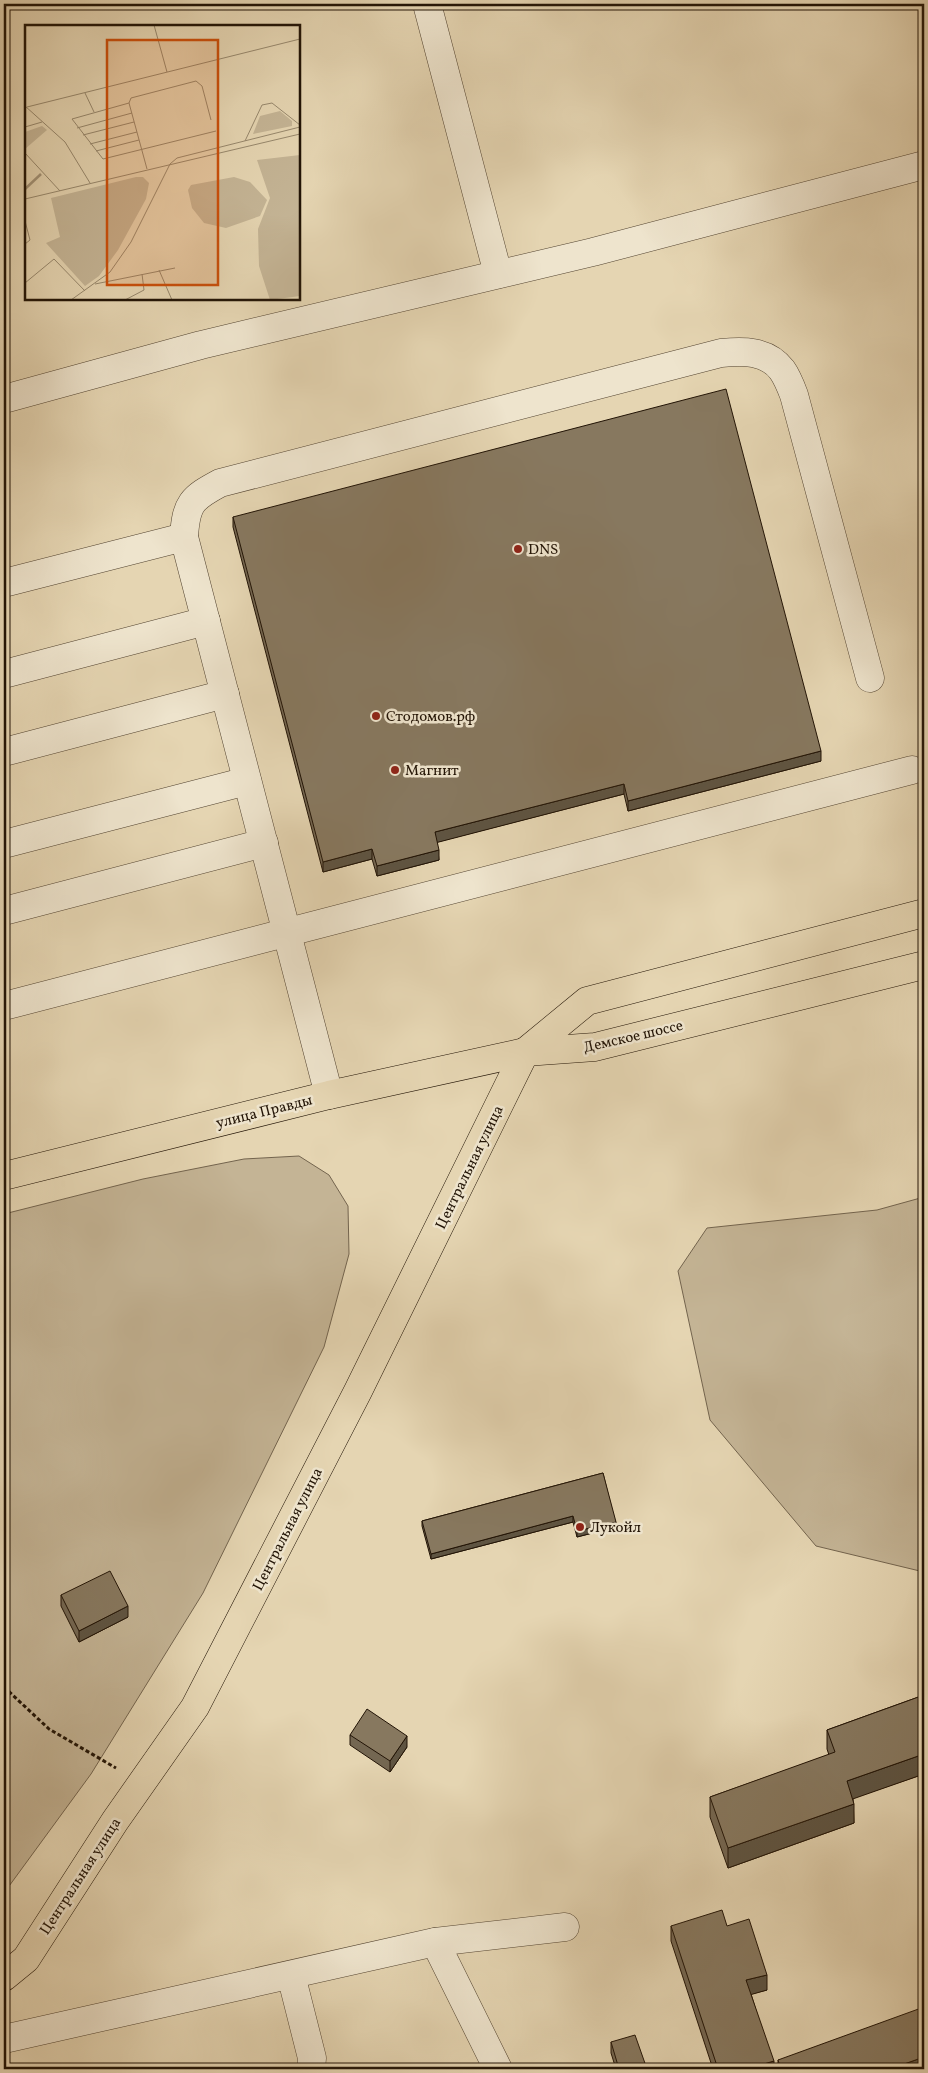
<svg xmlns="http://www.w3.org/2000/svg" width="928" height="2073" font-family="Vollkorn,serif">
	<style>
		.green { fill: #c4b495; stroke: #73644e }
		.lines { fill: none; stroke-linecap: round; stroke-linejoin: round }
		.minor-casing { stroke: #534431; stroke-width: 29 }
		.major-casing { stroke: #221406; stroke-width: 29 }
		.path { stroke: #221406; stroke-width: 3; stroke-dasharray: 4 2.5; stroke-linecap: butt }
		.minor { stroke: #eee4cd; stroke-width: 28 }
		.major { stroke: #e5d5b2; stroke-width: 28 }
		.wall { fill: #746752; stroke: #221406 }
		.shaded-wall { fill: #5e5442; stroke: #221406 }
		.building { fill: #87785f; stroke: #221406 }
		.poi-dot { fill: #8f2418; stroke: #eee4cd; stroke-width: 2 }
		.labels { text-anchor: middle; stroke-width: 5; stroke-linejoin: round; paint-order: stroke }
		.poi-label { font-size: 15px; fill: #221406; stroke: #eee4cd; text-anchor: start }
		.street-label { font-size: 15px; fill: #221406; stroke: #eee4cd }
		.inset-river { fill: none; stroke: #a39378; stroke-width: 2.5 }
		.inset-road { fill: none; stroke: #97886d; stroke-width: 1 }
		.view { fill: #ca4f0b; fill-opacity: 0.15; stroke: #ca4f0b; stroke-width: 2.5 }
		.inset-edge { fill: none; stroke: #221406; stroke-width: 2.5 }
	</style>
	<rect width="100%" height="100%" fill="#e5d5b2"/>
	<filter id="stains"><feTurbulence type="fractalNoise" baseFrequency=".004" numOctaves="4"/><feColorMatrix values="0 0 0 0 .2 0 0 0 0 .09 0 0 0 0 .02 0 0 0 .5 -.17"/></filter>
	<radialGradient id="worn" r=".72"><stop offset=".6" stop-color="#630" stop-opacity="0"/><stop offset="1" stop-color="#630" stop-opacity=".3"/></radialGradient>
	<g class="green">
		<polygon points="299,1156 329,1175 348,1206 349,1254 324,1347 203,1593 91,1774 4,1893 4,1214 143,1179 244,1159"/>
		<polygon points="924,1197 924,1572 816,1546 710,1420 678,1271 707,1228 877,1210"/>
	</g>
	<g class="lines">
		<g class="minor-casing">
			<g id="minor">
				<polyline points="427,4 498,274"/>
				<polyline points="4,399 201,345 593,252 924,165"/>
				<polyline points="4,583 184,537"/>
				<polyline points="4,674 206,621"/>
				<polyline points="4,752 225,694"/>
				<polyline points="4,844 247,781"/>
				<polyline points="4,911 264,843"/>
				<polyline points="4,1006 912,770"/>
				<path d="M329,1095L184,537C186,503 192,498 220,483L721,353C743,351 767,350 782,370C787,377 791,387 794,395L870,678"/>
				<polyline points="435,1942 498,2069"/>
				<polyline points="291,1975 312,2058 311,2069"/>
				<polyline points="4,2039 435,1942 565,1927"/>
			</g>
		</g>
		<g class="major-casing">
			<g id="major">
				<polyline points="4,1176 329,1095 525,1052 595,1047 924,965"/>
				<polyline points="4,1977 26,1959 115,1821 195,1707 358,1391 525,1052 587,1001 924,913"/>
			</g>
		</g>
		<polyline class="path" points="4,1687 49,1729 116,1768"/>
		<use href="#minor" class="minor"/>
		<use href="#major" class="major"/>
	</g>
	<g class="wall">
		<polygon points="233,517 821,761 628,811 624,794 437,842 439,860 377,876 372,859 323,872 233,527"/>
		<polygon points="603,1473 616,1527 577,1537 573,1522 431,1559 422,1526 422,1521"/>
		<polygon points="61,1595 128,1617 79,1642 61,1606"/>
		<polygon points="924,1695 924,1774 853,1798 854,1823 728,1868 710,1817 710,1797 829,1755 827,1749 827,1730"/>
		<polygon points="350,1735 407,1747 390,1772 350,1745"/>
		<polygon points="671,1926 767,1990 751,1994 774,2069 713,2069 671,1941"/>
		<polygon points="611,2042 647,2069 616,2069 611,2053"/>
		<polygon points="778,2060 924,2069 778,2069"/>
	</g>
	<g class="shaded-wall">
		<polygon points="821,751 821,761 628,811 628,801"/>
		<polygon points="624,784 624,794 435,843 435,832"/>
		<polygon points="372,849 372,859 323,872 323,862"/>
		<polygon points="439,850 439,860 377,876 377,866"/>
		<polygon points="573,1516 573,1522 431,1559 431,1554"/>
		<polygon points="616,1522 616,1527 577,1537 577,1531"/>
		<polygon points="128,1606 128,1617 79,1642 79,1631"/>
		<polygon points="407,1736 407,1747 390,1772 390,1761"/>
		<polygon points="924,1754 924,1774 847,1801 847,1781"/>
		<polygon points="854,1804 854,1823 728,1868 728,1848"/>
		<polygon points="767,1975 767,1990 746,1996 746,1980"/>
		<polygon points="924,2057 924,2069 890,2069"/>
		<polygon points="774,2061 774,2069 747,2069"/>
	</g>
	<g class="building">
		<polygon points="726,389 821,751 628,801 624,784 435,832 439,850 377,866 372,849 323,862 233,517"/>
		<polygon points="603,1473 616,1522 577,1531 573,1516 431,1554 422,1521"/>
		<polygon points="110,1571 128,1606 79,1631 61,1595"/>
		<polygon points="924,1695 924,1754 847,1781 854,1804 728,1848 710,1797 835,1752 827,1730"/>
		<polygon points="367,1709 407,1736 390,1761 350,1735"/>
		<polygon points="722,1910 727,1926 749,1919 767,1975 746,1980 774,2061 747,2069 718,2069 671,1926"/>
		<polygon points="924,2007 924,2057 890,2069 781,2069 778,2060"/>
		<polygon points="635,2035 647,2069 619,2069 611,2042"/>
	</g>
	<g class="poi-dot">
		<circle cx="518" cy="549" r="5"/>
		<circle cx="376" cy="716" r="5"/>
		<circle cx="395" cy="770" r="5"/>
		<circle cx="580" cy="1527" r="5"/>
	</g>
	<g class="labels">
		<g class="poi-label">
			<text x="528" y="554">DNS</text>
			<text x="386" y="721">Стодомов.рф</text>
			<text x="405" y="775">Магнит</text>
			<text x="590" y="1532">Лукойл</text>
		</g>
		<g class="street-label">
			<text transform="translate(633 1036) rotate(-13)" y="5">Демское шоссе</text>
			<text transform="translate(264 1111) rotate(-14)" y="5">улица Правды</text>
			<text transform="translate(469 1167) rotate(-64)" y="5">Центральная улица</text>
			<text transform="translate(287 1529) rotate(-63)" y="5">Центральная улица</text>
			<text transform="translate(80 1876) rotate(-57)" y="5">Центральная улица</text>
		</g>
	</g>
	<g transform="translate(25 25)">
		<rect width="275" height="275" fill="#e5d5b2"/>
		<path d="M255,86L267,96V101L228,109L235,91ZM17,101L22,105L0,124V107ZM275,130V271L245,275L234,241L233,204L245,173L232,135ZM111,152H118L124,158L121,174L93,225L74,251L60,261L21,218L35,212L26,173ZM209,152L225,157L242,175L235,191L201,203L179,198L167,183L163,165L166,160Z" fill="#c4b495"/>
		<path class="inset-river" d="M0,164L16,149"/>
		<path class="inset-road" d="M129,0L142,47M60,68L69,87M104,78L47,94L78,134L191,106M0,81L40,117L65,158M2,82L275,14M0,102L17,97M52,103L107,88M58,110L109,97M220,116L237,80L247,78L275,100M65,119L112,107M71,126L114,115M0,128L35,166M122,144L104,78L106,73L171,56L177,61L186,95M0,174L275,109M0,196L5,215L0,219M134,245L147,275M0,258L29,234L60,266M70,259L150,243M46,275L85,247L106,217L145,139L152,133L275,102M100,275L119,265L117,249"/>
		<path class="view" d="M82,15H193V260H82Z"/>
		<rect width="275" height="275" class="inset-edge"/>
	</g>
	<rect width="928" height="2073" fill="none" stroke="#e5d5b2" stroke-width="20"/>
	<rect x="5" y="5" width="918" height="2063" fill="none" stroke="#221406" stroke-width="2.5"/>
	<rect x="10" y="10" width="908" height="2053" fill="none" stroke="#221406"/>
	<rect width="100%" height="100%" filter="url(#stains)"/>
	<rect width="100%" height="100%" fill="url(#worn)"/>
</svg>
